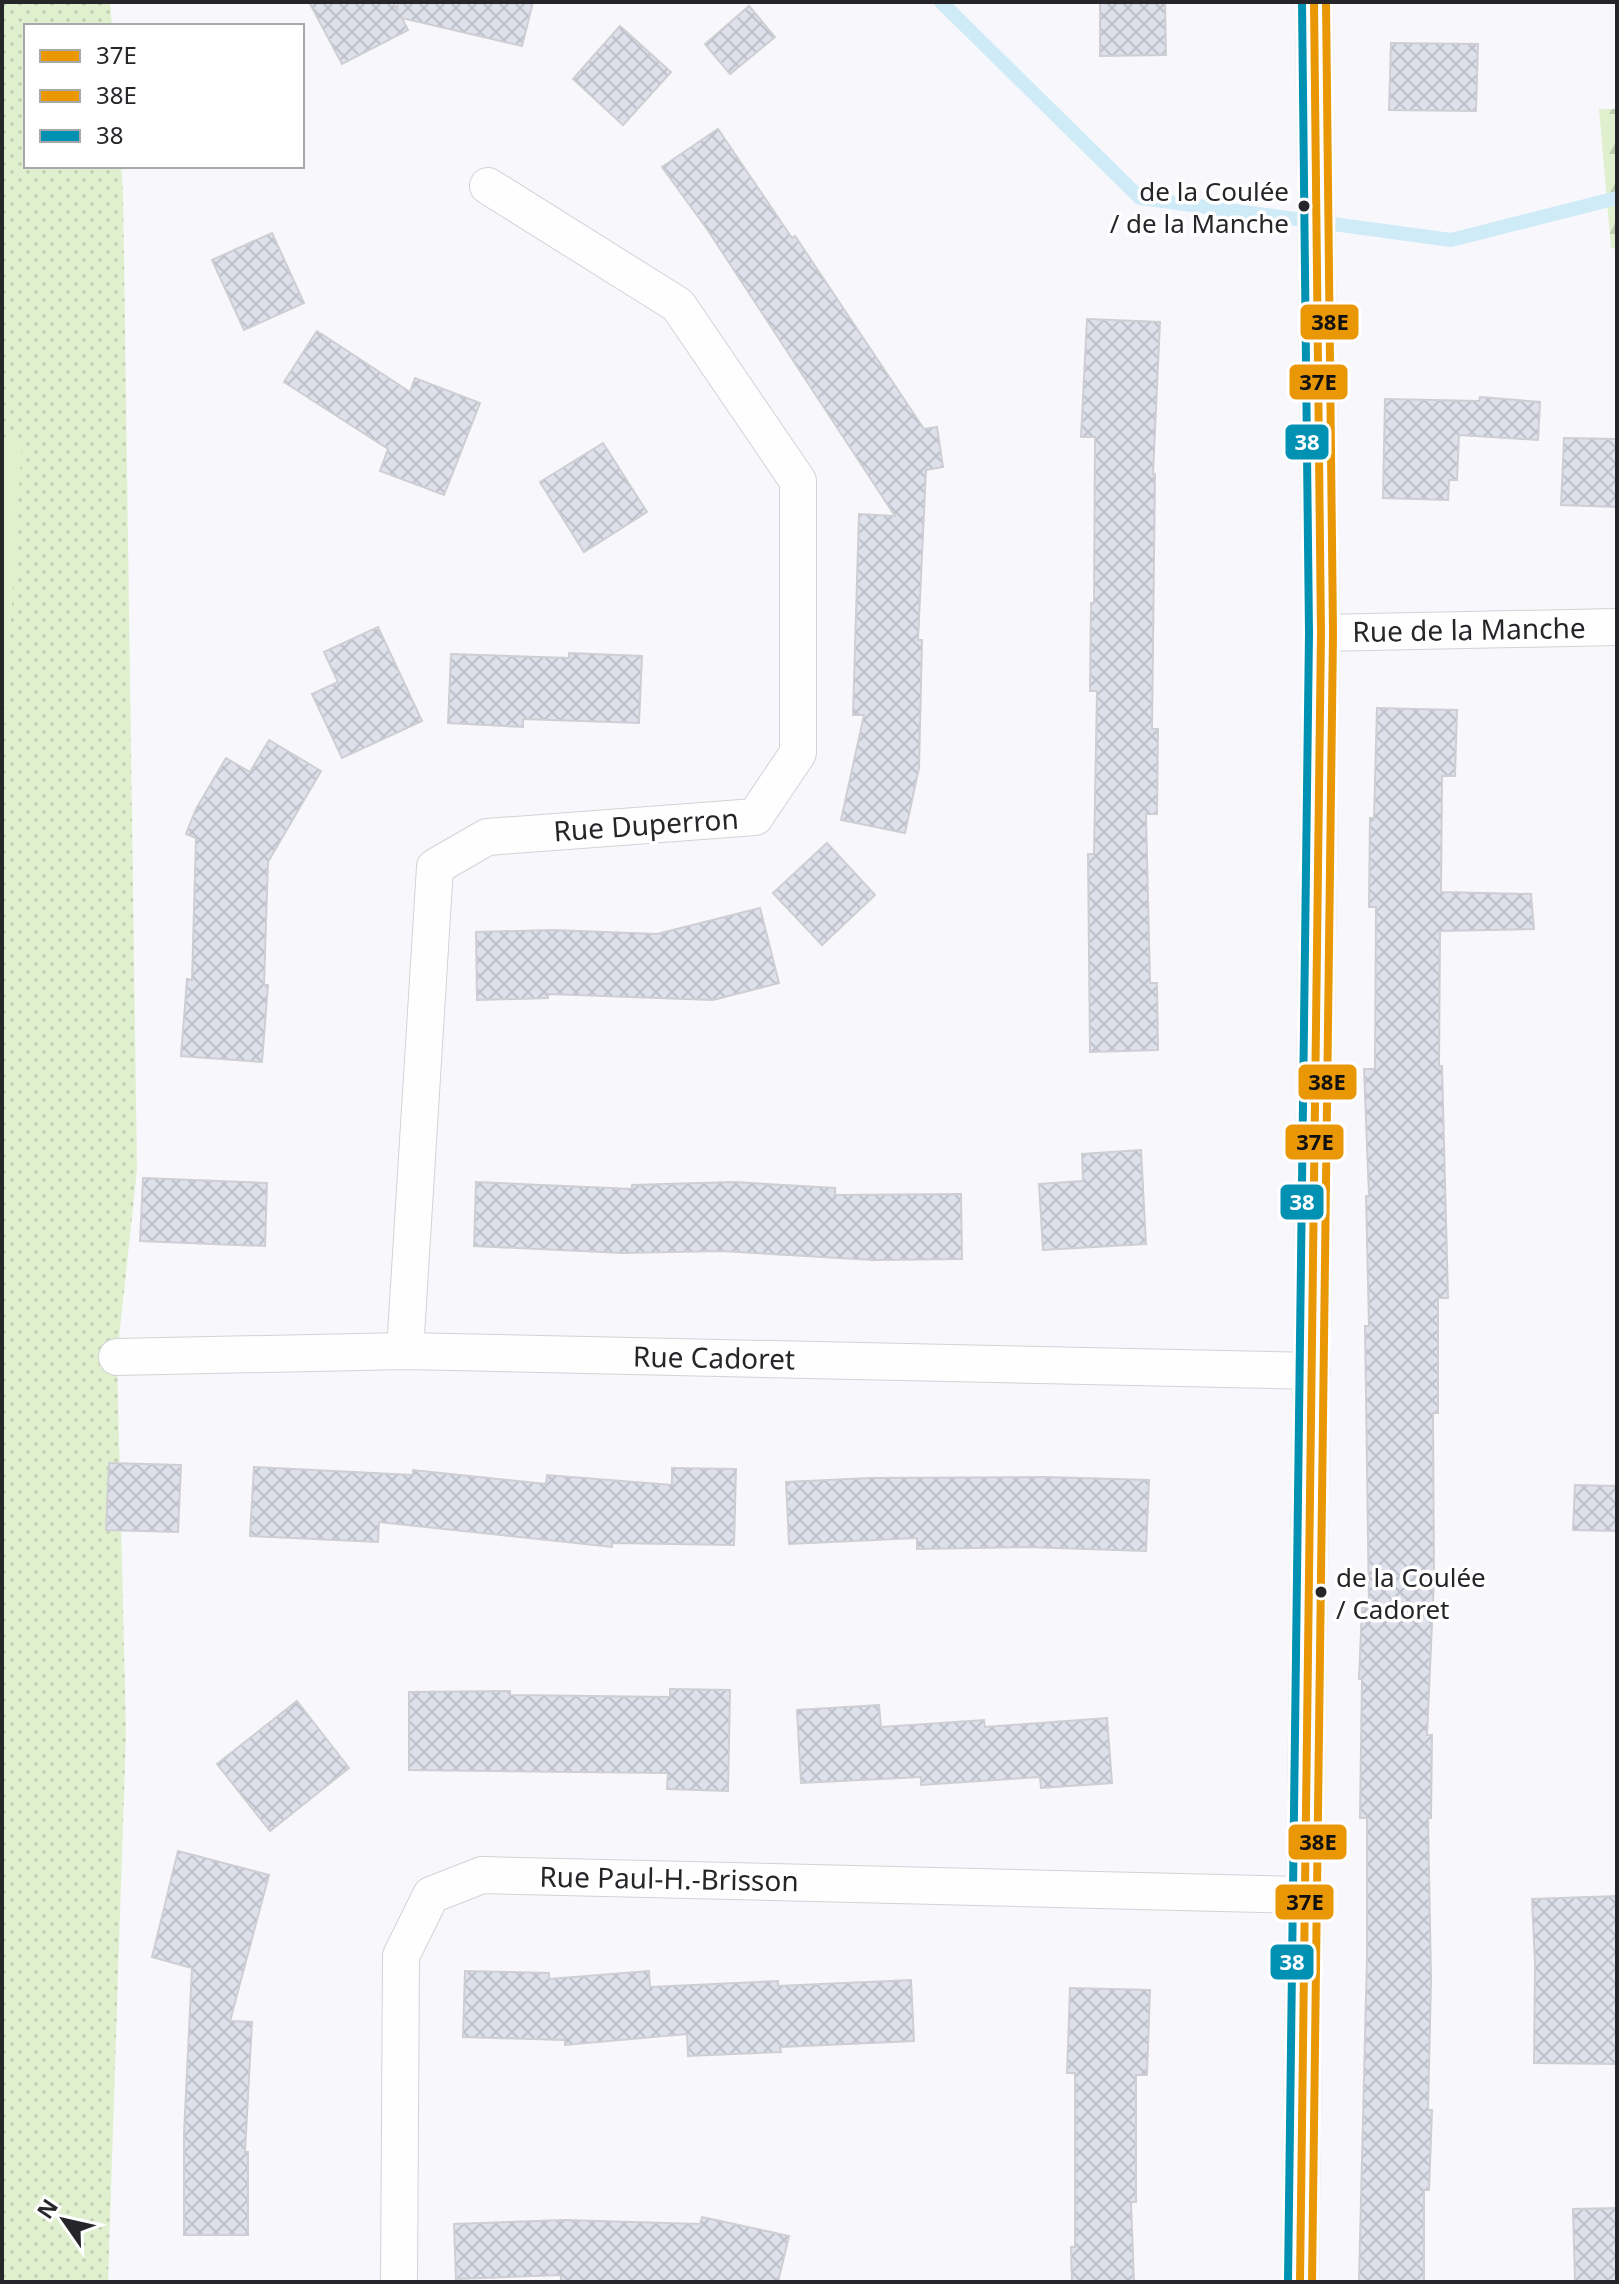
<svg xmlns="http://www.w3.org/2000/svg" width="1619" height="2284" font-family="'Noto Sans',sans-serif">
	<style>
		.forest { fill: url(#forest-firs) }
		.park { fill: url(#park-dots) }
		.garden { fill: #e0f0ce }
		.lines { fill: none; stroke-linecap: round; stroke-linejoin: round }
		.stream { stroke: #ceebf7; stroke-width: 14 }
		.building { fill: url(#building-cross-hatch); stroke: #cfcfd3; stroke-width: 2 }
		.minor-casing { stroke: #d3d3d7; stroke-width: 38 }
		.minor { stroke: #fefeff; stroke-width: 36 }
		.bus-1-casing { stroke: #fff; stroke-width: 14 }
		.bus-2-casing { stroke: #fff; stroke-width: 14 }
		.bus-3-casing { stroke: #fff; stroke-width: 14 }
		.bus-1 { stroke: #e99704; stroke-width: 8 }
		.bus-2 { stroke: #e99704; stroke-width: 8 }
		.bus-3 { stroke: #0091b3; stroke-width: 8 }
		.bus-dot { fill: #26262a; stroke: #fff; stroke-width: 3 }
		.labels { text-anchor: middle; stroke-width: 7; stroke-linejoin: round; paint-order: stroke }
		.bus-label { font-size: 26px; fill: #26262a; stroke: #fff; text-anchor: end }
		.street-label { font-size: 28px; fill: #26262a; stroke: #fff }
		.line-badge { stroke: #fff; stroke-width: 3 }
		.badge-label { font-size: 22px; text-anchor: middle; font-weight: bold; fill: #fff }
		.pale-badge-label { font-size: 22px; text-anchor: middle; font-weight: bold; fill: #111 }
	</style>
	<defs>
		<pattern id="forest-firs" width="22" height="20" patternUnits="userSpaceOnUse" patternTransform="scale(2)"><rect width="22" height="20" fill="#e0f0ce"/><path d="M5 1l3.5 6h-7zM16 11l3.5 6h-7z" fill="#c0ceb1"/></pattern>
		<pattern id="park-dots" width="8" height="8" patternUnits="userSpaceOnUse" patternTransform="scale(2)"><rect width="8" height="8" fill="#e0f0ce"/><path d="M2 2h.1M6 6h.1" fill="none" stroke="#c0ceb1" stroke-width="1.8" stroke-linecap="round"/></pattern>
		<pattern id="building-cross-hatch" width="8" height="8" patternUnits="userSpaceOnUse" patternTransform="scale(2)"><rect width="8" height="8" fill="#dee0eb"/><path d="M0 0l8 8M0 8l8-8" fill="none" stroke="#bec0ca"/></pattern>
	</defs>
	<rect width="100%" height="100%" fill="#f8f8fc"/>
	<polygon class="forest" points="1599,109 1617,109 1617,249 1611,248"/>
	<polygon class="park" points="2,2 110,2 112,26 26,26 26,166 121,166 123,190 137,1170 117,1357 126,1732 108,2282 2,2282"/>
	<polygon class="garden" points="2,442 22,442 2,762"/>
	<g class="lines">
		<polyline class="stream" points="941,2 1140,198 1451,240 1617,198"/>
	</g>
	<g class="building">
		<polygon points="309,2 393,2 397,9 398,2 533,2 522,46 402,18 408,30 342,64"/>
		<polygon points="1100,2 1165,2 1166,55 1100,56"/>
		<polygon points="749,6 775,37 730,74 705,44"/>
		<polygon points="620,26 671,72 623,125 573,79"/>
		<polygon points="1391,43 1478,44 1476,111 1389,110"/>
		<polygon points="718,129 792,238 795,236 924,429 937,427 943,467 926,470 918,640 922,640 919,768 905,833 841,820 864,715 853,715 859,514 895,516 707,229 662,167"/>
		<polygon points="272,233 304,303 244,330 212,260"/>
		<polygon points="1087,319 1160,322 1153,474 1155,474 1152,729 1158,729 1157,814 1146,814 1150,983 1157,983 1158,1050 1090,1052 1088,854 1094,854 1097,691 1090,691 1091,603 1094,603 1095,437 1081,437"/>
		<polygon points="317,331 410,392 415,378 480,403 444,495 380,471 388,449 284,382"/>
		<polygon points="1480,397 1540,402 1538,440 1459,435 1457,480 1449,480 1448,500 1383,498 1385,399 1479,401"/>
		<polygon points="1564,438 1617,439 1617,507 1561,505"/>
		<polygon points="603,443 647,512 584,552 540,482"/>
		<polygon points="378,627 422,721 342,758 312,694 338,682 324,652"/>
		<polygon points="569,653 642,656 639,723 523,719 523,727 448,723 451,654 569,658"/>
		<polygon points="1377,708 1457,710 1455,776 1442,776 1441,892 1531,894 1534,929 1440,931 1439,1066 1442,1066 1448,1298 1438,1298 1438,1413 1433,1413 1434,1579 1427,1735 1432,1735 1431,1818 1428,1818 1431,1980 1428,2110 1432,2110 1429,2190 1424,2190 1424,2282 1359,2282 1367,1955 1367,1818 1360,1818 1362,1679 1359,1679 1362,1608 1369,1608 1365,1326 1369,1326 1366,1196 1369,1196 1364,1069 1375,1069 1376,907 1369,907 1370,818 1374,818"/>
		<polygon points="269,740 321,771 268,862 264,985 268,985 262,1062 181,1056 187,979 192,980 196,838 186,834 196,809 226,758 250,772"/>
		<polygon points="827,843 875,895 822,945 773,893"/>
		<polygon points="760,908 779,983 713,1000 548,994 548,998 477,1000 476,932 553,930 657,934"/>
		<polygon points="1141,1150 1146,1244 1043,1250 1039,1184 1083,1181 1082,1154"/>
		<polygon points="143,1178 267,1183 265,1246 140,1241"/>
		<polygon points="476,1182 632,1189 632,1185 734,1182 835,1188 835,1195 961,1194 962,1259 874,1260 721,1251 623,1253 474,1246"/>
		<polygon points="109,1463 181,1465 178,1532 106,1530"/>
		<polygon points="254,1467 413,1475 413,1470 546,1484 547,1475 672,1485 672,1468 736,1469 734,1545 612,1543 612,1547 379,1522 378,1542 250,1536"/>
		<polygon points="1045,1477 1149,1480 1146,1551 1026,1547 917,1549 917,1538 789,1544 786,1482 870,1478"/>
		<polygon points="1575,1485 1617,1486 1617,1531 1573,1530"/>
		<polygon points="670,1689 730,1690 728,1791 667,1789 668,1773 409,1770 409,1692 510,1691 510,1695 670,1697"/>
		<polygon points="297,1701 349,1768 270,1831 217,1764"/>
		<polygon points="879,1705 881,1727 984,1720 985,1727 1107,1718 1112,1783 1041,1788 1040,1777 921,1785 921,1777 801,1783 797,1710"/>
		<polygon points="178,1851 269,1875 230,2021 252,2022 245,2152 248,2152 248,2235 184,2235 184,2134 192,1968 152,1957"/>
		<polygon points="1617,1896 1617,2064 1534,2063 1535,1964 1532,1899"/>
		<polygon points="465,1971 549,1973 549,1979 649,1971 650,1987 778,1981 778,1986 911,1980 914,2041 780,2047 781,2052 688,2056 687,2034 565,2045 565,2040 463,2037"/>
		<polygon points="1070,1988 1150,1990 1147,2075 1136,2075 1136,2202 1131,2202 1134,2282 1072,2282 1071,2247 1075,2247 1075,2073 1067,2073"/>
		<polygon points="1617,2208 1617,2282 1575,2282 1573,2209"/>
		<polygon points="702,2217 789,2236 778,2282 561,2282 561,2275 456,2279 454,2224 564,2220 700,2224"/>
	</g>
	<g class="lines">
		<g class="minor-casing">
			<g id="minor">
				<polyline points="1321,633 1617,627"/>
				<polyline points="405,1351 435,867 487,837 755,817 798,753 798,481 678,305 488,186"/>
				<polyline points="117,1357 405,1351 1312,1371"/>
				<polyline points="399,2282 401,1956 431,1895 482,1875 1305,1895"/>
				<polyline points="1300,2282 1321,633 1314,2"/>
			</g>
		</g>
		<use href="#minor" class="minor"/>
		<g class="bus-1-casing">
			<polyline id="bus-1" points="1300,2282 1321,633 1314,2"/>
		</g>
		<g class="bus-2-casing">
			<polyline id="bus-2" points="1312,2282 1333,633 1326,2"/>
		</g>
		<g class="bus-3-casing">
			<polyline id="bus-3" points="1288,2282 1309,633 1302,2"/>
		</g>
		<use href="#bus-1" class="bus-1"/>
		<use href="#bus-2" class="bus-2"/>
		<use href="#bus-3" class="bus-3"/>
	</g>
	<g class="bus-dot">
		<circle cx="1304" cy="206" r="7"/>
		<circle cx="1321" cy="1592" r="7"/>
	</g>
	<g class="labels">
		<g class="bus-label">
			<text x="1289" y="201">de la Coulée<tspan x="1289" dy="32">/ de la Manche</tspan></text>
			<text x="1336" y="1587" text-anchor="start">de la Coulée<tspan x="1336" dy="32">/ Cadoret</tspan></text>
		</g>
		<g class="street-label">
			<text transform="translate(1469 630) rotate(-1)" y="10">Rue de la Manche</text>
			<text transform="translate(646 825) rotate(-4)" y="10">Rue Duperron</text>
			<text transform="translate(714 1358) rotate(1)" y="10">Rue Cadoret</text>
			<text transform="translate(669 1879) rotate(1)" y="10">Rue Paul-H.-Brisson</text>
		</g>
	</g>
	<g class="line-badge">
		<rect x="1299" y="303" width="61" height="38" rx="8" fill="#e99704"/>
		<rect x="1288" y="363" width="61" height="38" rx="8" fill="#e99704"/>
		<rect x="1284" y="423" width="46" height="38" rx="8" fill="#0091b3"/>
		<rect x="1297" y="1063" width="61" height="38" rx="8" fill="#e99704"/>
		<rect x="1284" y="1123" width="61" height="38" rx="8" fill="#e99704"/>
		<rect x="1279" y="1183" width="46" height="38" rx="8" fill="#0091b3"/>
		<rect x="1287" y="1823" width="61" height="38" rx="8" fill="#e99704"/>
		<rect x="1274" y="1883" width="61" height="38" rx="8" fill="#e99704"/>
		<rect x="1269" y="1943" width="46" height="38" rx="8" fill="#0091b3"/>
	</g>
	<g class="badge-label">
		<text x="1307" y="450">38</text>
		<text x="1302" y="1210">38</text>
		<text x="1292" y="1970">38</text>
	</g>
	<g class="pale-badge-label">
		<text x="1330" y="330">38E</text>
		<text x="1318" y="390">37E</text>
		<text x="1327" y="1090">38E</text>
		<text x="1315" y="1150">37E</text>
		<text x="1318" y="1850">38E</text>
		<text x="1305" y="1910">37E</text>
	</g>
	<rect width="1619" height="2284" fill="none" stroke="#26262a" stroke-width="8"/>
	<rect x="24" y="24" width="280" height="144" fill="#ffffff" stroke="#a8a8aa" stroke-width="2"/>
	<rect x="40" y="50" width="40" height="12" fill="#e99704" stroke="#a8a8aa" stroke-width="2"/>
	<text x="96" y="64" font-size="24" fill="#26262a">37E</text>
	<rect x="40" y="90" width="40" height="12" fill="#e99704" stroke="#a8a8aa" stroke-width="2"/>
	<text x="96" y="104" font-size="24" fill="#26262a">38E</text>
	<rect x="40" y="130" width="40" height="12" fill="#0091b3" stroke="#a8a8aa" stroke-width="2"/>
	<text x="96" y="144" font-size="24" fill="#26262a">38</text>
	<g transform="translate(64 2220) rotate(304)" stroke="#ffffff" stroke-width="6" paint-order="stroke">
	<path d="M0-6L14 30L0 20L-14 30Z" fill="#26262a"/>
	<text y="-12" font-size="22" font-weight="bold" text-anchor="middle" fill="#26262a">N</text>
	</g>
</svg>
